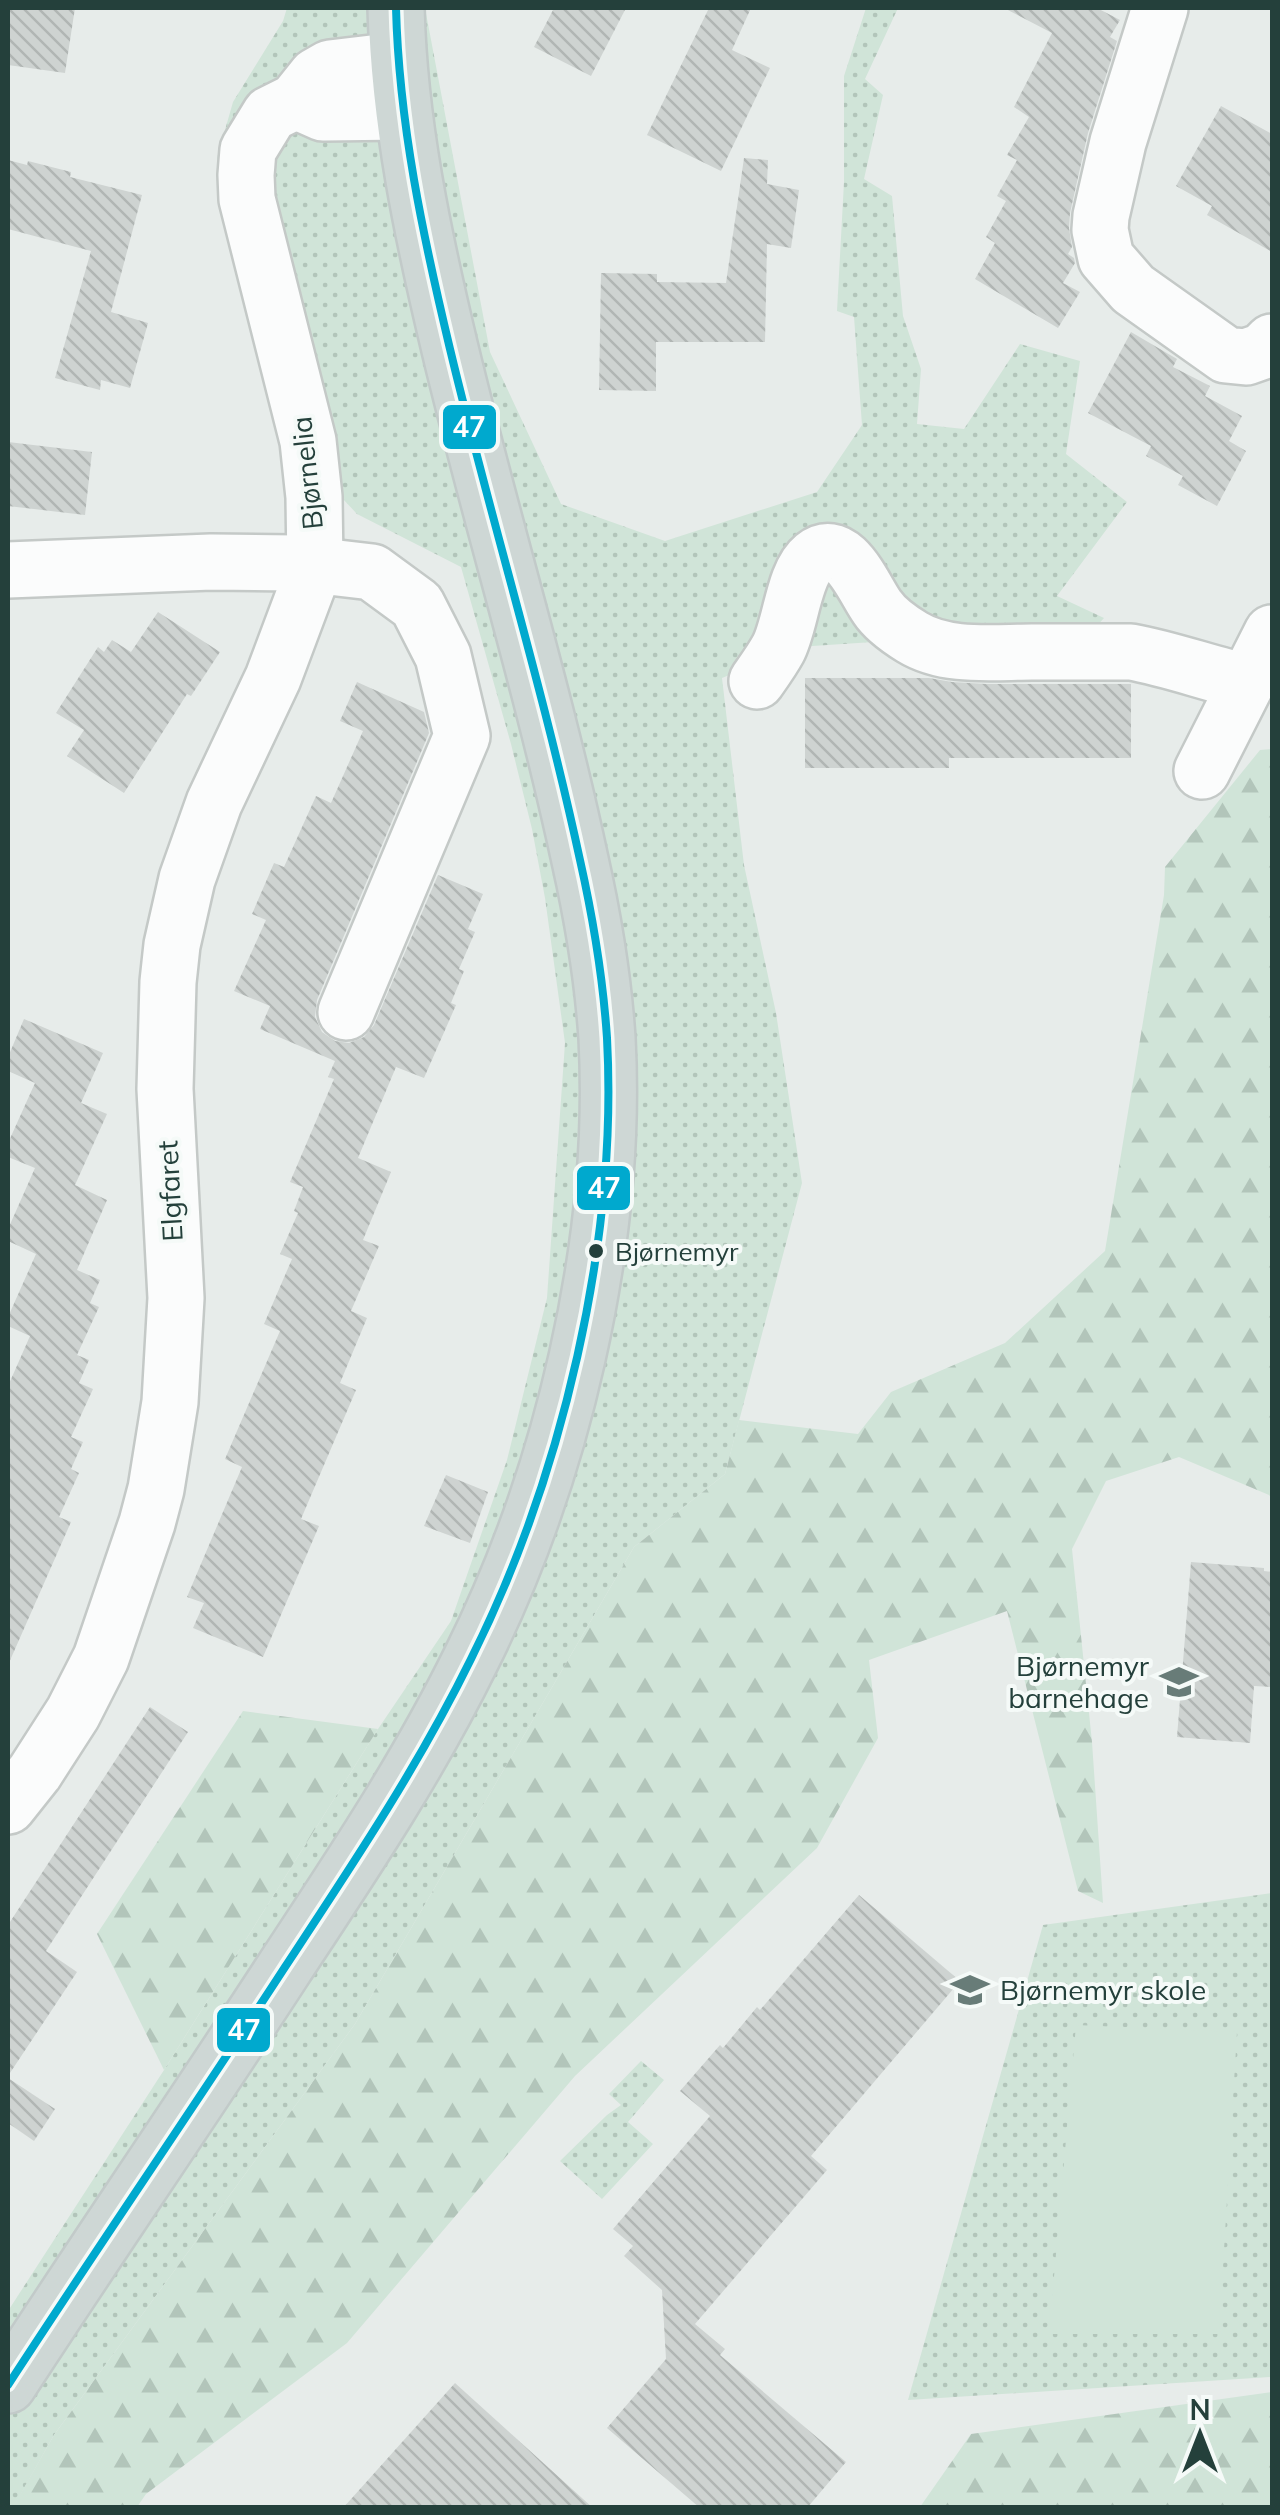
<svg xmlns="http://www.w3.org/2000/svg" width="1280" height="2515" font-family="Mulish,sans-serif">
	<style>
		.green { fill: url(#green-dots) }
		.forest { fill: url(#forest-firs) }
		.pitch { fill: #d0e4d8 }
		.building { fill: url(#building-back-hatch) }
		.lines { fill: none; stroke-linecap: round; stroke-linejoin: round }
		.minor-casing { stroke: #c4c9c7; stroke-width: 60 }
		.major-casing { stroke: #c2cac9; stroke-width: 60 }
		.minor { stroke: #fbfcfc; stroke-width: 55 }
		.major { stroke: #ced7d5; stroke-width: 55 }
		.bus-1-casing { stroke: #f5faf8; stroke-width: 15 }
		.bus-1 { stroke: #00a9ce; stroke-width: 8 }
		.bus-dot { fill: #24403b; stroke: #f5faf8; stroke-width: 4 }
		.labels { text-anchor: middle; stroke-width: 8; stroke-linejoin: round; paint-order: stroke }
		.bus-label { font-size: 26px; fill: #24403b; stroke: #f5faf8; text-anchor: start }
		.street-label { font-size: 28px; fill: #24403b; stroke: #f5faf8 }
		.poi-label { font-size: 28px; fill: #24403b; stroke: #f5faf8; text-anchor: end }
		.line-badge { stroke: #f5faf8; stroke-width: 4 }
		.badge-label { font-size: 28px; text-anchor: middle; font-weight: bold; fill: #fff }
	</style>
	<defs>
		<pattern id="green-dots" width="8" height="8" patternUnits="userSpaceOnUse" patternTransform="scale(2.5)"><rect width="8" height="8" fill="#d0e4d8"/><path d="M2 2h.1M6 6h.1" fill="none" stroke="#b2c5ba" stroke-width="1.8" stroke-linecap="round"/></pattern>
		<pattern id="forest-firs" width="22" height="20" patternUnits="userSpaceOnUse" patternTransform="scale(2.5)"><rect width="22" height="20" fill="#d0e4d8"/><path d="M5 1l3.5 6h-7zM16 11l3.5 6h-7z" fill="#b2c5ba"/></pattern>
		<pattern id="building-back-hatch" width="6" height="6" patternUnits="userSpaceOnUse" patternTransform="scale(2.5)"><rect width="6" height="6" fill="#ced3d1"/><path d="M-1 5l2 2M0 0l6 6M5-1l2 2" fill="none" stroke="#b1b6b4"/></pattern>
	</defs>
	<rect width="100%" height="100%" fill="#e7ecea"/>
	<g class="green">
		<polygon points="287,8 425,8 490,352 561,504 665,541 817,492 862,425 854,317 837,311 844,182 844,76 866,8 898,8 865,79 883,95 864,179 892,196 903,316 921,369 917,424 964,429 1020,344 1080,361 1066,454 1127,502 1057,596 1104,618 1086,638 965,636 797,647 722,678 744,865 776,1013 802,1183 725,1474 634,1547 355,2024 54,2435 13,2508 8,2507 8,2311 164,2070 378,1729 451,1621 507,1460 547,1298 565,1043 545,898 532,829 511,744 461,567 357,514 285,437 217,158 233,102 283,21"/>
		<polygon points="1272,1893 1272,2365 1270,2377 908,2400 1043,1925"/>
		<polygon points="641,2061 664,2080 628,2122 653,2144 602,2199 560,2161 607,2115 621,2105 609,2094"/>
	</g>
	<g class="forest">
		<polygon points="1272,749 1272,1499 1269,1495 1179,1457 1106,1481 1072,1549 1092,1742 1103,1903 1078,1891 1007,1611 869,1660 878,1738 817,1848 575,2076 347,2343 146,2494 137,2507 13,2507 54,2435 355,2024 634,1547 725,1474 739,1420 858,1434 891,1392 1005,1343 1105,1251 1164,895 1165,867 1260,750"/>
		<polygon points="243,1711 378,1729 164,2070 97,1934"/>
		<polygon points="1272,2392 1272,2507 920,2507 971,2434"/>
	</g>
	<polygon class="pitch" points="1076,2025 1237,2032 1219,2334 1049,2334"/>
	<g class="building">
		<polygon points="8,8 75,8 65,73 8,65"/>
		<polygon points="554,8 626,8 591,76 534,47"/>
		<polygon points="709,8 751,8 732,50 770,68 721,171 647,135"/>
		<polygon points="1004,8 1097,8 1120,20 1110,37 1117,41 1088,133 1070,213 1069,228 1072,247 1068,254 1074,258 1075,263 1063,283 1080,292 1058,328 975,279 995,243 986,237 1006,201 997,196 1017,160 1007,155 1029,117 1014,107 1052,33"/>
		<polygon points="1221,106 1272,134 1272,252 1207,215 1212,206 1176,186"/>
		<polygon points="744,158 768,160 767,184 799,190 791,248 767,244 765,342 656,342 656,391 599,390 601,273 657,274 657,282 726,283"/>
		<polygon points="8,160 27,165 28,161 71,172 70,177 142,195 111,312 148,323 130,388 101,380 100,390 55,378 91,251 8,229"/>
		<polygon points="1131,332 1177,359 1173,367 1210,386 1205,396 1242,416 1229,441 1246,451 1217,506 1178,485 1183,476 1146,456 1151,446 1088,413"/>
		<polygon points="8,442 92,452 85,515 8,506"/>
		<polygon points="158,612 220,652 191,696 187,694 124,793 67,756 84,730 56,713 98,647 104,652 112,640 131,652"/>
		<polygon points="805,678 929,678 952,682 986,684 1131,684 1131,758 949,758 949,768 805,768"/>
		<polygon points="357,682 424,712 429,733 317,1000 315,1017 322,1032 335,1041 349,1043 364,1037 374,1025 438,875 483,894 468,929 475,932 459,969 464,971 451,1003 456,1005 424,1078 396,1067 358,1158 391,1172 363,1240 379,1246 351,1311 367,1318 340,1383 356,1390 301,1519 319,1526 263,1657 193,1628 204,1603 187,1597 242,1467 225,1459 280,1331 264,1324 292,1259 280,1254 298,1213 294,1211 303,1187 290,1182 334,1079 328,1077 335,1061 260,1029 270,1006 234,991 266,920 252,914 274,863 284,867 316,796 331,803 363,731 340,721"/>
		<polygon points="24,1019 103,1053 81,1103 107,1114 75,1185 107,1200 77,1270 100,1280 90,1303 99,1307 77,1355 89,1360 79,1383 93,1389 71,1437 83,1442 71,1469 79,1473 59,1517 71,1522 8,1665 8,1386 30,1336 8,1326 8,1317 36,1254 8,1241 8,1229 35,1168 8,1157 8,1143 35,1083 8,1071 8,1057"/>
		<polygon points="446,1475 488,1492 470,1543 424,1526"/>
		<polygon points="1191,1562 1264,1568 1264,1571 1272,1572 1272,1687 1254,1686 1250,1743 1177,1737"/>
		<polygon points="150,1707 188,1732 46,1951 77,1972 8,2076 8,1925"/>
		<polygon points="859,1895 960,1981 811,2156 827,2170 695,2324 725,2349 720,2355 846,2462 807,2508 700,2508 607,2428 666,2359 662,2290 624,2256 633,2246 613,2229 710,2116 680,2091 720,2045 723,2048 757,2007 760,2010"/>
		<polygon points="8,2078 55,2109 34,2141 8,2123"/>
		<polygon points="455,2383 593,2508 343,2508"/>
	</g>
	<g class="lines">
		<g class="minor-casing">
			<g id="minor">
				<polyline points="1160,8 1118,142 1101,216 1100,230 1106,258 1133,289 1226,355 1246,357 1263,351 1272,342"/>
				<polyline points="296,101 323,113 403,112"/>
				<polyline points="8,570 211,562 295,563 372,572 417,605 443,656 462,736 346,1012"/>
				<path d="M757,681C764,671 772,660 778,649C791,625 793,574 814,557C843,534 864,589 877,607C885,619 899,629 912,637C946,658 993,652 1032,652C1065,652 1098,652 1131,652C1170,659 1207,673 1246,682"/>
				<polyline points="1202,771 1272,633"/>
				<polyline points="8,1806 35,1772 73,1713 101,1658 147,1523 156,1489 170,1402 176,1298 165,1089 168,982 172,945 187,879 214,803 273,678 315,566 314,497 308,441 247,199 246,175 248,150 270,114 296,101 316,76 330,68 397,60"/>
			</g>
		</g>
		<g class="major-casing">
			<path id="major" d="M8,2385C99,2245 194,2107 285,1967C351,1867 418,1767 471,1659C562,1477 618,1242 607,1038C603,978 593,918 580,860C543,688 491,520 450,349C423,236 399,124 396,8"/>
		</g>
		<use href="#minor" class="minor"/>
		<use href="#major" class="major"/>
		<g class="bus-1-casing">
			<path id="bus-1" d="M8,2385C99,2245 194,2107 285,1967C351,1867 418,1767 471,1659C562,1477 618,1242 607,1038C603,978 593,918 580,860C543,688 491,520 450,349C423,236 399,124 396,8"/>
		</g>
		<use href="#bus-1" class="bus-1"/>
	</g>
	<defs>
		<g id="school-bare" transform="scale(3)"><path d="M0-5L7-2L0 1L-7-2ZM-4 1L0 2.5L4 1V4Q0 6-4 4Z" fill="#687c78" stroke="#f5faf8" stroke-width="2.5" paint-order="stroke"/></g>
	</defs>
	<g fill-rule="evenodd">
		<use href="#school-bare" x="1179" y="1682"/>
		<use href="#school-bare" x="970" y="1990"/>
	</g>
	<circle class="bus-dot" cx="596" cy="1251" r="9"/>
	<g class="labels">
		<g class="bus-label">
			<text x="615" y="1261">Bjørnemyr</text>
		</g>
		<g class="street-label">
			<text transform="translate(307 473) rotate(-96)" y="10">Bjørnelia</text>
			<text transform="translate(170 1191) rotate(-93)" y="10">Elgfaret</text>
		</g>
		<g class="poi-label">
			<text x="1149" y="1676">Bjørnemyr<tspan x="1149" dy="32">barnehage</tspan></text>
			<text x="1000" y="2000" text-anchor="start">Bjørnemyr skole</text>
		</g>
	</g>
	<g class="line-badge">
		<rect x="441" y="403" width="57" height="48" rx="10" fill="#00a9ce"/>
		<rect x="575" y="1164" width="57" height="48" rx="10" fill="#00a9ce"/>
		<rect x="215" y="2006" width="57" height="48" rx="10" fill="#00a9ce"/>
	</g>
	<g class="badge-label">
		<text x="469" y="437">47</text>
		<text x="604" y="1198">47</text>
		<text x="244" y="2040">47</text>
	</g>
	<rect width="1280" height="2515" fill="none" stroke="#24403b" stroke-width="20"/>
	<g transform="translate(1200 2435)" stroke="#f5faf8" stroke-width="8" paint-order="stroke">
	<path d="M0-8L18 38L0 25L-18 38Z" fill="#24403b"/>
	<text y="-15" font-size="28" font-weight="bold" text-anchor="middle" fill="#24403b">N</text>
	</g>
</svg>
